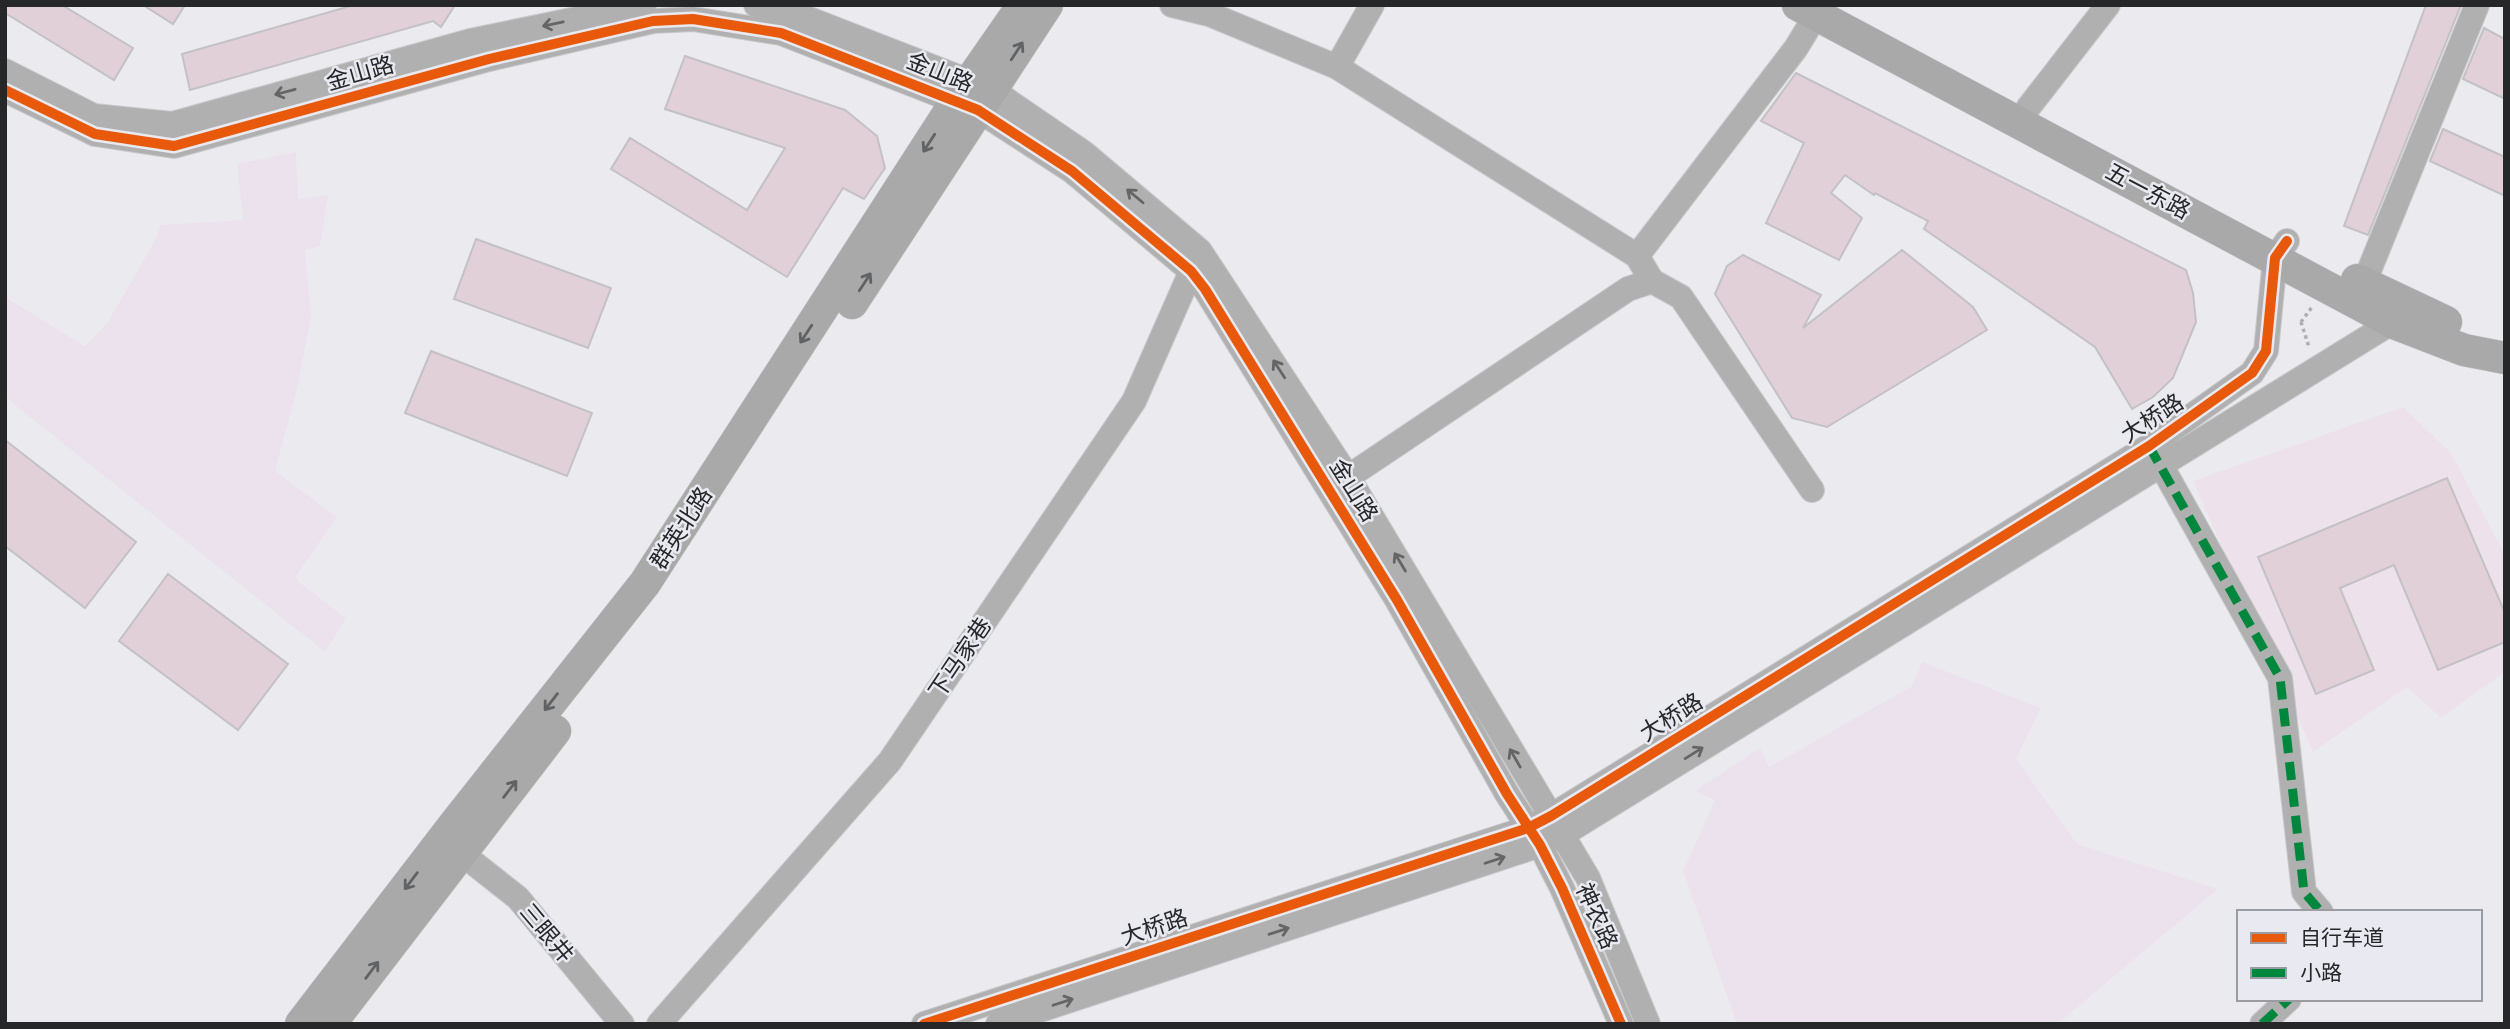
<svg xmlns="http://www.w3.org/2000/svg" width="2510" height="1029" font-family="Cabin,'Noto Sans SC',sans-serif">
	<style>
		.education { fill: #ece2ed }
		.medical { fill: #ede2eb }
		.building { fill: #e1d0d8; stroke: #c3c1c4; stroke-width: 2 }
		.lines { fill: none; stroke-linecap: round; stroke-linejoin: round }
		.minor-casing { stroke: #c8c9cb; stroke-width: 26 }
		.major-casing { stroke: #c8c9cb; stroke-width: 33 }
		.path { stroke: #afafaf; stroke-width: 3.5; stroke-dasharray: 3.5 3.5; stroke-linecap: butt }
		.minor { stroke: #b1b0b1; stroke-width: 24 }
		.major { stroke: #aaa9a9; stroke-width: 32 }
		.quiet { stroke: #00873e; stroke-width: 9; stroke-dasharray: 18 9; stroke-linecap: butt }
		.cycleway-casing { stroke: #e9eaf1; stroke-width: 15 }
		.cycleway { stroke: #e8590c; stroke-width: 10 }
		.oneway { stroke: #656566 }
		.oneway2 { stroke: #616263 }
		.labels { text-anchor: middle; stroke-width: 5; stroke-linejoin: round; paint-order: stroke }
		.street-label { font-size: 23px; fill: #262729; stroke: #e9eaf1 }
	</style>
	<rect width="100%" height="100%" fill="#ebebef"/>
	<g class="education">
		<polygon points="296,152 298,199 328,195 320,246 305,250 311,316 297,389 275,471 337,517 296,576 299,582 346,618 325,652 5,397 5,297 85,346 108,322 157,237 160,225 243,220 237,164"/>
		<polygon points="1922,662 2041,708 2016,759 2077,844 2218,889 2057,1024 1737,1024 1683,871 1715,800 1695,791 1760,748 1769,767 1912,686"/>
	</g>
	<polygon class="medical" points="2403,407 2451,453 2505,555 2505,672 2441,718 2407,687 2313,752 2193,481"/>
	<g class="building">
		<polygon points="5,5 62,5 133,48 114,80 5,13"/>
		<polygon points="143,5 185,5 173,24"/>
		<polygon points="354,5 455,5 441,27 433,21 190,90 182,54"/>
		<polygon points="2426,5 2461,5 2368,235 2344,226"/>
		<polygon points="2484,28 2505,39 2505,99 2463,79"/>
		<polygon points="685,56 845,110 877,136 885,168 864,199 843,188 787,277 611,169 630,138 747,210 785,148 665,109"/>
		<polygon points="1796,73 2186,270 2193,293 2196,322 2173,378 2153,397 2132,409 2095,347 1924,229 1928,221 1875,193 1874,195 1845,175 1831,193 1862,218 1839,260 1766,223 1804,143 1761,121"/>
		<polygon points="2443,129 2505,157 2505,196 2430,161"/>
		<polygon points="476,239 611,288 588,348 454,299"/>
		<polygon points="1902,250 1973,307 1987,330 1827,427 1792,418 1715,294 1727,266 1743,255 1821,295 1803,328"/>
		<polygon points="431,351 592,413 567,476 405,413"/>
		<polygon points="5,440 136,542 85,608 5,546"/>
		<polygon points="2447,478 2505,613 2505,642 2438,670 2394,565 2340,588 2374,670 2316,694 2258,557"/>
		<polygon points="168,574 288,664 238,730 119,641"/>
	</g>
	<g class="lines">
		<g class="minor-casing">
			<g id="minor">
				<polyline points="756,5 786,10 992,90 1084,153 1200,251 1348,477 1588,878 1648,1024"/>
				<polyline points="1172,5 1209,14 1337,67 1637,256 1652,281 1681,297 1812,490"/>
				<polyline points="1337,67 1372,5"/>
				<polyline points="5,71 94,116 172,124 470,41 644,5"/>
				<polyline points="5,90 95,134 174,146 489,59 653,21 693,19 781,33 978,110 1072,171 1191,271 1205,289 1397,600 1507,794 1540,845 1562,888 1621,1024"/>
				<polyline points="2028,108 2108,5"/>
				<polyline points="1637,256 1796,48 1807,30"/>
				<polyline points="2364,283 2477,5"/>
				<polyline points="2152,449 2280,678 2304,892 2321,912"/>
				<polyline points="1348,477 1628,289 1652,281"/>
				<polyline points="461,853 518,898 622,1024"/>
				<polyline points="659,1024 890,761 1134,401 1197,258"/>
				<polyline points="924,1024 1528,828 1551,816 2149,446 2252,373 2266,351 2275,258 2287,241"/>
				<polyline points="998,1024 1540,845 1562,835 2404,315"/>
				<polyline points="2262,1024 2289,999"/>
			</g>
		</g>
		<g class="major-casing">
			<g id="major">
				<polyline points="1798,5 2394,323 2464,350 2505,358"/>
				<polyline points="2357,280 2446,322"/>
				<polyline points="852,303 1047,5"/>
				<polyline points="301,1024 453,826 645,583 957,100 1023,5"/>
				<polyline points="330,1024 555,731"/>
			</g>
		</g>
		<g class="path">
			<polyline points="2301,322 2309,347"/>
			<polyline points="2301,322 2312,307"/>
		</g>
		<use href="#minor" class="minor"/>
		<use href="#major" class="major"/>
		<g class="quiet">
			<polyline points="2149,446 2280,678 2304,892 2321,912"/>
			<polyline points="2262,1024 2289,999"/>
		</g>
		<g class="cycleway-casing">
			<g id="cycleway">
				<polyline points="5,90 95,134 174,146 489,59 653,21 693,19 781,33 978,110 1072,171 1191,271 1205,289 1397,600 1507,794 1540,845 1562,888 1621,1024"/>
				<polyline points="924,1024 1528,828 1551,816 2149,446 2252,373 2266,351 2275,258 2287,241"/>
			</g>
		</g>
		<use href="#cycleway" class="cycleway"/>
	</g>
	<defs><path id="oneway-shaft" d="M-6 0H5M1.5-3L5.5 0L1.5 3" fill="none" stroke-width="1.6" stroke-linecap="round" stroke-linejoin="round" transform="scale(1.75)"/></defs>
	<g class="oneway">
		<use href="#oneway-shaft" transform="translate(553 24) rotate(168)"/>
		<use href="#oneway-shaft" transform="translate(285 92) rotate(165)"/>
		<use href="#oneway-shaft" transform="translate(1135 196) rotate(-140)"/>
		<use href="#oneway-shaft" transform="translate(1279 369) rotate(-123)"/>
		<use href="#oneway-shaft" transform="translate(1400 562) rotate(-121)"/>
		<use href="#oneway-shaft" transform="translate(1694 753) rotate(-32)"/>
		<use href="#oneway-shaft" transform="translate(1515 758) rotate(-120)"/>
		<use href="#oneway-shaft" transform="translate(1495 860) rotate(-18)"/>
		<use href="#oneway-shaft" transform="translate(1279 931) rotate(-18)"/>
		<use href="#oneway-shaft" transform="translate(1063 1002) rotate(-18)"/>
	</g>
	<g class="oneway2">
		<use href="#oneway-shaft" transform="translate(1017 51) rotate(-57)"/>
		<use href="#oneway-shaft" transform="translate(929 143) rotate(123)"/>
		<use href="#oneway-shaft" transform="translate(865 282) rotate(-57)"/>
		<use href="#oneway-shaft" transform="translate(806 334) rotate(123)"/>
		<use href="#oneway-shaft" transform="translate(551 702) rotate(128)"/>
		<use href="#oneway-shaft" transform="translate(510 789) rotate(-52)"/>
		<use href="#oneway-shaft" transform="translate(411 881) rotate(127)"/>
		<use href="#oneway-shaft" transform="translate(372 970) rotate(-53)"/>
	</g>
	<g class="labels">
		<g class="street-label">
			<text transform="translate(940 72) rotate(22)" y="8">金山路</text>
			<text transform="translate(360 73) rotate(-16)" y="8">金山路</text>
			<text transform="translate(2148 191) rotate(28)" y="8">五一东路</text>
			<text transform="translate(2152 418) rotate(-33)" y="8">大桥路</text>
			<text transform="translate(1354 490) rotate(58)" y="8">金山路</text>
			<text transform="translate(681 528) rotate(-57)" y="8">群英北路</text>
			<text transform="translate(960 658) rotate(-56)" y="8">下马家巷</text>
			<text transform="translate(1671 717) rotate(-32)" y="8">大桥路</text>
			<text transform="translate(1597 916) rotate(66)" y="8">神农路</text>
			<text transform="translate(1154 927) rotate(-18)" y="8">大桥路</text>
			<text transform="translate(547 933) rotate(50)" y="8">三眼井</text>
		</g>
	</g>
	<rect width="2510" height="1029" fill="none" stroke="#262729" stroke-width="14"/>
	<rect x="2237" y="910" width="245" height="91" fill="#e9eaf1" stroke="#9b9ca1" stroke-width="2"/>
	<rect x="2251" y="933" width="35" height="10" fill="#e8590c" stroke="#9b9ca1" stroke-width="2"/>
	<text x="2300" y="945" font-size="21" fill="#262729">自行车道</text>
	<rect x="2251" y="968" width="35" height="10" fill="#00873e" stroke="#9b9ca1" stroke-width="2"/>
	<text x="2300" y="980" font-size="21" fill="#262729">小路</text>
</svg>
